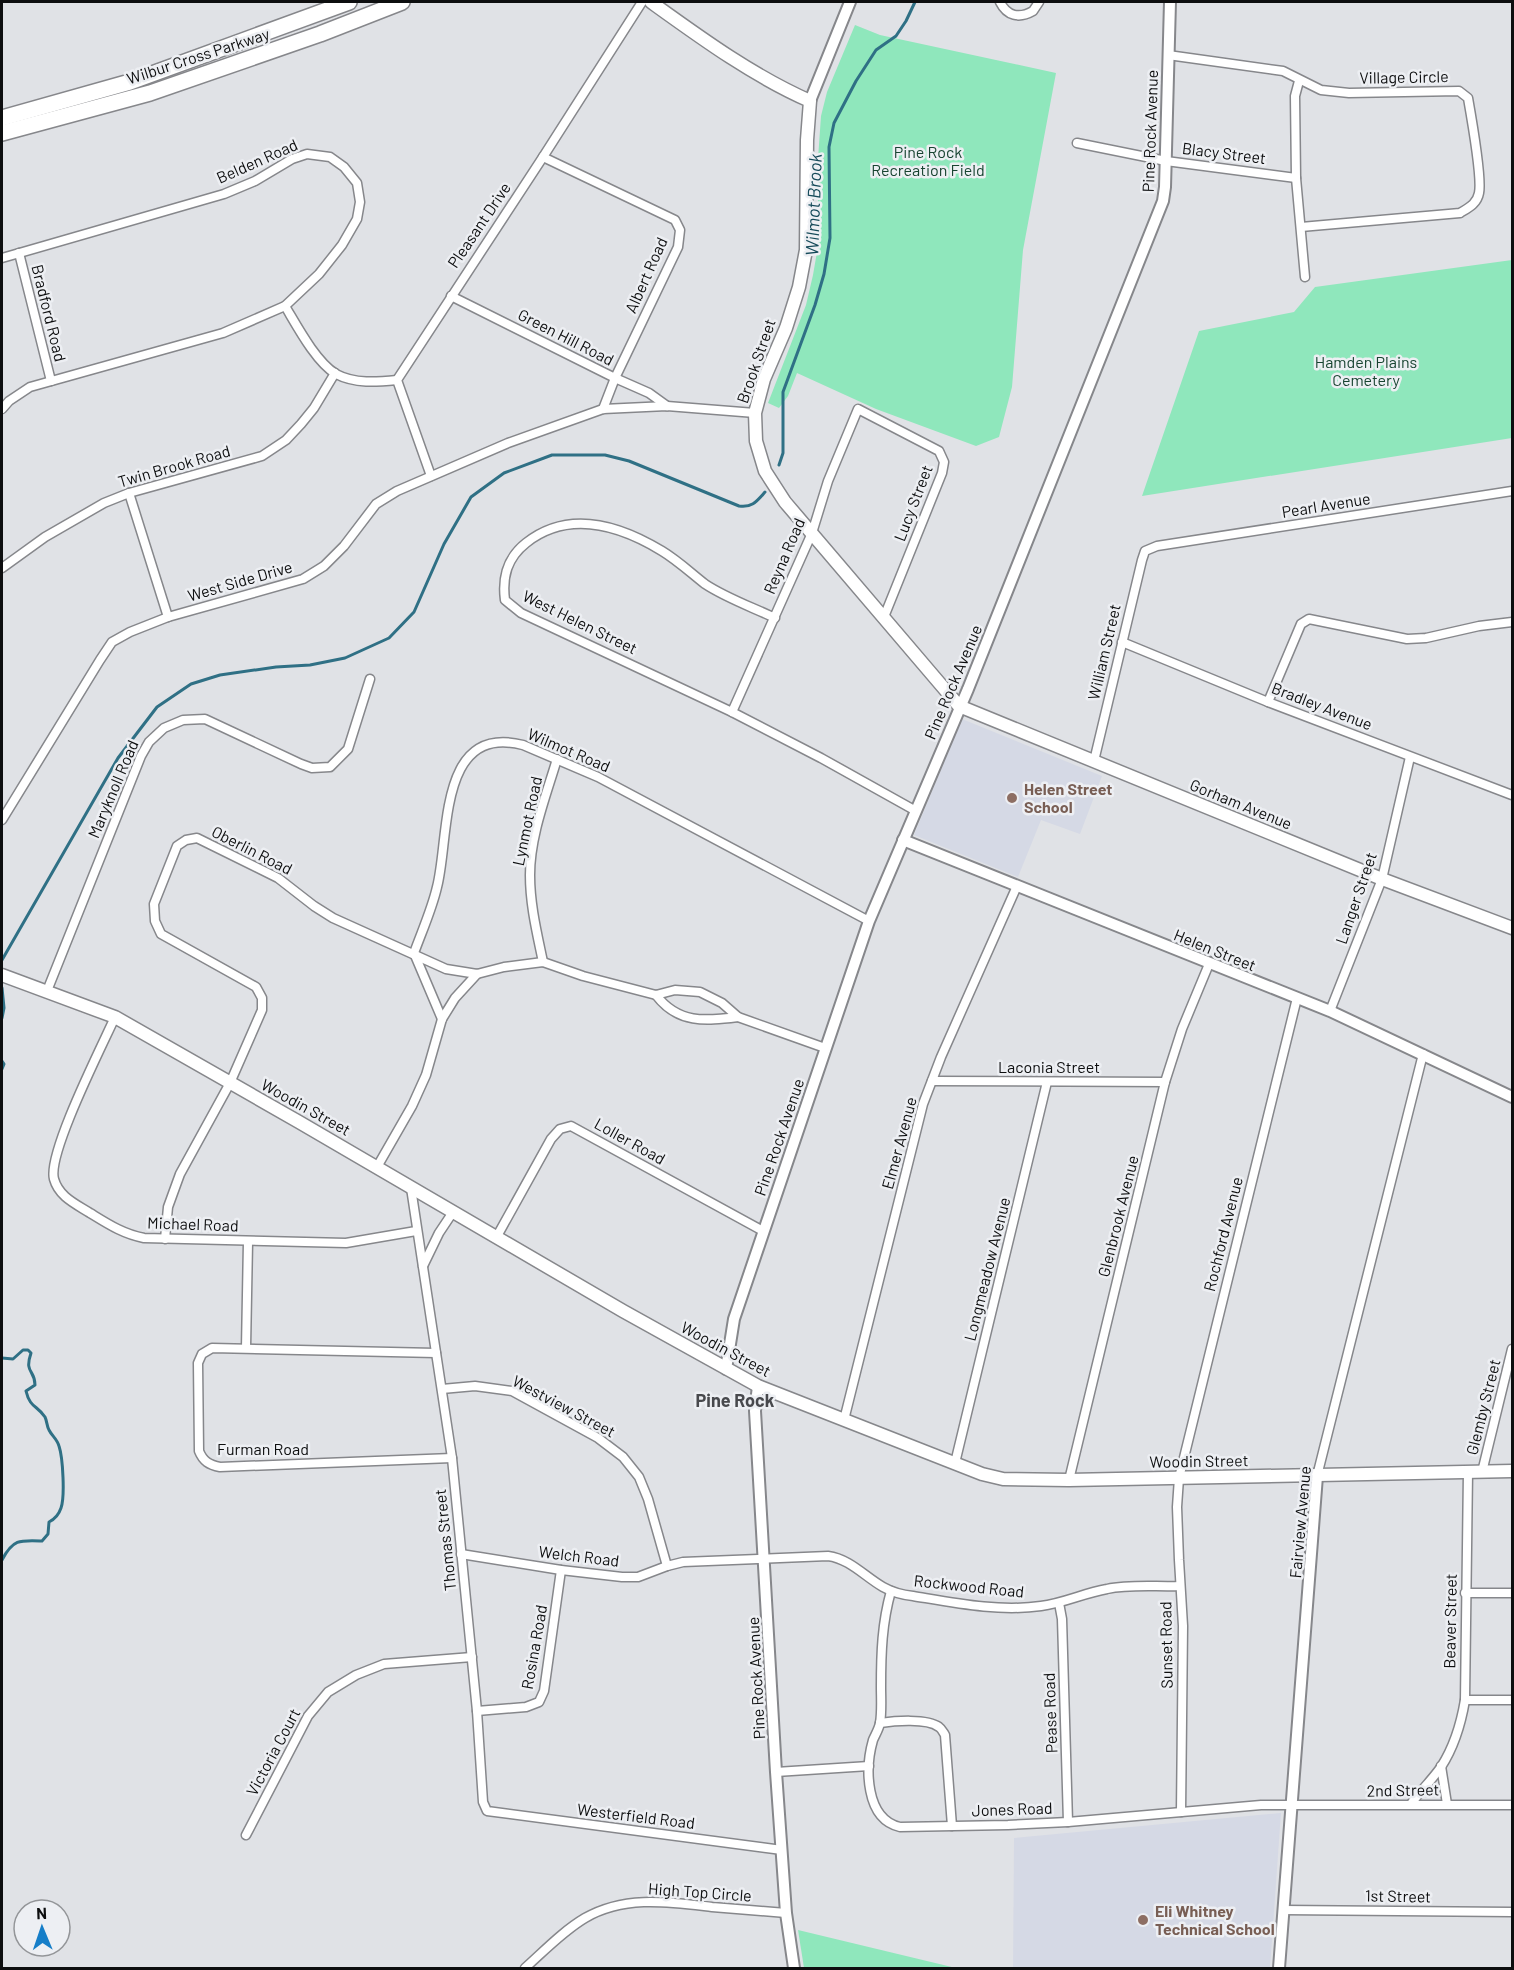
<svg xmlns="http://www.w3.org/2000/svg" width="1514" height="1970" font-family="Barlow,sans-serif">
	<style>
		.built { fill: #d5d9e5 }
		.green { fill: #8fe7bc }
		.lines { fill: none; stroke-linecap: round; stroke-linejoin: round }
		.stream { stroke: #2f7085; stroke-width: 3 }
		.minor-casing { stroke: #86878b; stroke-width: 11 }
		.tertiary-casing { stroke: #86878b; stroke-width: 14 }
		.secondary-casing { stroke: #86878b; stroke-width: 15 }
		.motorway-casing { stroke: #86878b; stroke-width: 18 }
		.minor { stroke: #fff; stroke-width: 8 }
		.tertiary { stroke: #fff; stroke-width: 10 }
		.secondary { stroke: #fff; stroke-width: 12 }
		.motorway { stroke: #fff; stroke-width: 15 }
		.education-dot { fill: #8d6e63; stroke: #edeff3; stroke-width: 2 }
		.labels { text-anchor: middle; stroke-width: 5; stroke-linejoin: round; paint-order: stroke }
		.street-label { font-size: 16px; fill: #0d0e0f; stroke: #edeff3 }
		.park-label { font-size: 16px; fill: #184431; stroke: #edeff3 }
		.education-label { font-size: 16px; font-weight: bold; fill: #785e54; stroke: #edeff3; text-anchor: start }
		.water-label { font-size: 18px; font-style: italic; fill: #154a59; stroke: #edeff3 }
		.neighbourhood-label { font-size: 18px; font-weight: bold; fill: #48494d; stroke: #edeff3 }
	</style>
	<rect width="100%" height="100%" fill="#e0e2e6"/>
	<g class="built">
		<polygon points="962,719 1102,776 1080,834 1041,820 1018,877 914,835"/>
		<polygon points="1281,1813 1270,1968 1013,1968 1014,1838"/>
	</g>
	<g class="green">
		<polygon points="855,25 880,35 1056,73 1023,250 1012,387 999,437 976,446 876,409 797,373 788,396 779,408 768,403 806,305 813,275 818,246 818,159 821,116 827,92"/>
		<polygon points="1512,260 1512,438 1142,496 1199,331 1294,312 1315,287"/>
		<polygon points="798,1930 956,1968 804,1968"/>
	</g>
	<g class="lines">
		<g class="stream">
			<polyline points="779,465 783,453 783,392 815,305 824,274 830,238 829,147 834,123 856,81 876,50 896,36 906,21 915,2"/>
			<path d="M2,960L118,758L157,707L191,684L220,675L276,667L310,665L345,658L389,638L414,612L444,544L471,497L504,473L552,455H605L629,461L739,506C752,508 757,501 765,492"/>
			<polyline points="2,988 4,1008 2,1018"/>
			<polyline points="2,1061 4,1064 2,1069"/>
			<path d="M2,1358L13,1359L23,1350H28L31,1353C24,1374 35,1369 35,1385L26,1391C30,1408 37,1405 45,1417C47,1421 47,1427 49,1430C52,1436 57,1439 59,1446C63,1458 65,1497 61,1508C59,1514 55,1519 49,1522L48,1534L42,1541C20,1540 13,1539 2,1560"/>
		</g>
		<g class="minor-casing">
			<g id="minor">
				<path d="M1000,2C1007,16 1019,19 1033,11L1039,2"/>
				<path d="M1168,55L1283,71L1321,90L1349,93L1459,91L1468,98C1471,115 1482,179 1479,193C1477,204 1468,208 1460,213L1301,227"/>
				<polyline points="1299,81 1295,96 1296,178 1305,277"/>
				<polyline points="1077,143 1166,161 1296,178"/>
				<polyline points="543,157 675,220 680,230 678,247 615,378 603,409"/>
				<polyline points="19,253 51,381"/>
				<polyline points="2,258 224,194 255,181 292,159 307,154 330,157 344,167 357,183 360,202 357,219 342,245 319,274 285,306 223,333 30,387 9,401 2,409"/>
				<polyline points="451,296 615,378 649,393 667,406"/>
				<path d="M285,306C297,326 316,362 336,374C355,384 377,382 397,380"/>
				<polyline points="431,476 397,380 543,157 642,2"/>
				<polyline points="129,493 168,617"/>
				<polyline points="2,568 45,537 104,503 129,493 262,456 286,440 301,424 314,408 335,373"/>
				<path d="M775,618C752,607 726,598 705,584C691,573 677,560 662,551C619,525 569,509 526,543C507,558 502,577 505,600L521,613L732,712L821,758L916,811"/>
				<polyline points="1122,642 1268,702 1512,795"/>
				<polyline points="1268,702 1301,624 1309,619 1407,639 1426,638 1479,626 1512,622"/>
				<polyline points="732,712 812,533 828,481 858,409 939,451 944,462 942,473 884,617"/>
				<polyline points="1094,761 1142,560 1145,551 1157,546 1512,491"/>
				<polyline points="2,820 100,660 112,642 130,632 168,617 303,579 324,566 344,546 376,504 397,491 508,443 603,409 667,406 755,413"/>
				<path d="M543,962C537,933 530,905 530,875C530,836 546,796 557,759"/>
				<polyline points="47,991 141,756 149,742 164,728 183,720 205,719 301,764 312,768 330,767 348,749 370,679"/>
				<path d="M656,995C678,1024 705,1021 738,1017"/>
				<polyline points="1330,1011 1382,879 1410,757"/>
				<path d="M115,1017C102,1046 47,1154 54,1179C59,1197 76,1204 90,1213C108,1224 123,1234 144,1238L346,1243L416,1231"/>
				<path d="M442,1019L414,953C422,931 432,909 437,887C450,838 437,723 523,745L598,777L869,921"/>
				<polyline points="932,1081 1165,1082"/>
				<polyline points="377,1167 412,1106 426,1075 442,1019 455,998 477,974"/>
				<polyline points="411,1188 452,1458 477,1711 483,1802 487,1811 782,1850"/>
				<polyline points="496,1238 551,1139 560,1129 571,1126 763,1231"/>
				<polyline points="165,1239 168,1207 180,1174 230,1083 262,1010 262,998 256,987 161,934 155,921 154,904 177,846 186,840 197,838 278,878 314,906 333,918 446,969 477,974 504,967 543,962 583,976 656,995 675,990 700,992 722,1003 738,1017 825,1048"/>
				<polyline points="423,1266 439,1233 453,1212"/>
				<polyline points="246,1348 248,1242"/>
				<path d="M436,1353L212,1348L202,1354L198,1363L199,1451C203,1461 209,1465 220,1467L452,1458"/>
				<polyline points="442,1389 475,1386 512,1391 598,1438 623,1457 639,1477 648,1499 667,1566"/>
				<polyline points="844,1420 923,1104 941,1057 1017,886"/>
				<polyline points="955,1463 1047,1082"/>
				<polyline points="1482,1472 1512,1349"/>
				<polyline points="1317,1476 1423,1054"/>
				<polyline points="1069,1480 1165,1082 1182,1029 1209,964"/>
				<path d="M461,1554L561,1570L622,1577H638L667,1566L683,1562L828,1556C850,1559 864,1576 883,1587C892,1592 903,1595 913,1596C955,1603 999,1612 1041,1606C1064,1603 1084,1593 1107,1589C1130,1584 1157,1587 1180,1586"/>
				<path d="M891,1591C882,1623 881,1653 881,1687C881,1698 882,1712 880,1723C879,1729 875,1735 873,1740C865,1768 865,1819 900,1827L1008,1825L1068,1822L1261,1805H1512"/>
				<polyline points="1465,1593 1512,1593"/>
				<polyline points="1059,1603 1062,1619 1068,1822"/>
				<polyline points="1465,1700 1512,1700"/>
				<polyline points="477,1711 526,1707 539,1702 544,1691 561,1570"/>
				<path d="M880,1723C894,1721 927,1718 939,1727C942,1729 943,1732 945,1735L952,1826"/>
				<polyline points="1441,1766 1447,1804"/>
				<polyline points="776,1772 869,1766"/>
				<path d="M1411,1804C1420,1791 1432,1780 1441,1767C1454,1747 1461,1724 1465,1700L1468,1472"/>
				<polyline points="1181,1812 1183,1626 1179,1560 1177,1507 1179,1478 1297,998"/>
				<polyline points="246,1835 308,1716 328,1692 356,1675 384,1664 472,1657"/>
				<polyline points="1283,1910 1512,1912"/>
				<path d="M525,1968C544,1951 563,1931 585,1918C625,1895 669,1902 712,1907C737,1909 761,1911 786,1913"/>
			</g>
		</g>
		<g class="tertiary-casing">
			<g id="tertiary">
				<polyline points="810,101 850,2"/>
				<polyline points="903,840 1330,1011 1512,1097"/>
				<polyline points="726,1369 734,1319 869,921 968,689 1163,201 1165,187 1170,2"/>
				<polyline points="758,1386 755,1411 776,1772 786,1913 794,1968"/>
				<polyline points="1279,1968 1317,1476"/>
			</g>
		</g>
		<g class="secondary-casing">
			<g id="secondary">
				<path d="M651,2C701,38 753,76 810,101L807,140L806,250L799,287L786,328L764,379L755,413L756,441L765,471L785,502L959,706L1382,879L1512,928"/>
				<polyline points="2,975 115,1017 299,1122 623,1311 758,1386 982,1474 1003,1479 1069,1480 1512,1471"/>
			</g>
		</g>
		<g class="motorway-casing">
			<g id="motorway">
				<polyline points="2,118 130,82 349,2"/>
				<polyline points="2,133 150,93 320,34 402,2"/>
			</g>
		</g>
		<use href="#minor" class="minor"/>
		<use href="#tertiary" class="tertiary"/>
		<use href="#secondary" class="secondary"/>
		<use href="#motorway" class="motorway"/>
	</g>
	<g class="education-dot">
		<circle cx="1012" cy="798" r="6"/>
		<circle cx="1143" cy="1920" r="6"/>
	</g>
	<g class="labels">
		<g class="street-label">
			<text transform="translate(198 56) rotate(-18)" y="6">Wilbur Cross Parkway</text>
			<text transform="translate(1404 77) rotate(-1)" y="6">Village Circle</text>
			<text transform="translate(1150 131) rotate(-88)" y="6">Pine Rock Avenue</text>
			<text transform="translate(1224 153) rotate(7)" y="6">Blacy Street</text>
			<text transform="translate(257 161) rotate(-24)" y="6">Belden Road</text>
			<text transform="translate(479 225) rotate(-56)" y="6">Pleasant Drive</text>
			<text transform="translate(646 275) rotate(-66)" y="6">Albert Road</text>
			<text transform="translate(49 313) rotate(76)" y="6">Bradford Road</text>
			<text transform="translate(566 337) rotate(27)" y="6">Green Hill Road</text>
			<text transform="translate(756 361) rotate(-71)" y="6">Brook Street</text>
			<text transform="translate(174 466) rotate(-16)" y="6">Twin Brook Road</text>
			<text transform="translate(913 503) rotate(-69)" y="6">Lucy Street</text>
			<text transform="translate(1326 505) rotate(-9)" y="6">Pearl Avenue</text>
			<text transform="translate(784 556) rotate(-67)" y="6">Reyna Road</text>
			<text transform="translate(240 581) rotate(-16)" y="6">West Side Drive</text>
			<text transform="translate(580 622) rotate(26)" y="6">West Helen Street</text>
			<text transform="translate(1104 652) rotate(-77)" y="6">William Street</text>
			<text transform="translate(953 682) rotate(-67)" y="6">Pine Rock Avenue</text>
			<text transform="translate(1322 706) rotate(21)" y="6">Bradley Avenue</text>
			<text transform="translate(569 750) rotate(23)" y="6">Wilmot Road</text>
			<text transform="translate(113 789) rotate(-67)" y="6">Maryknoll Road</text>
			<text transform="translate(1241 804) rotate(22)" y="6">Gorham Avenue</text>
			<text transform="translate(527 821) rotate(-78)" y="6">Lynmot Road</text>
			<text transform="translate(252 850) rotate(27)" y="6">Oberlin Road</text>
			<text transform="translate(1356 898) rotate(-71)" y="6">Langer Street</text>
			<text transform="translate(1215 950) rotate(22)" y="6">Helen Street</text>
			<text x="1049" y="1073">Laconia Street</text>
			<text transform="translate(306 1107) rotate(29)" y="6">Woodin Street</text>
			<text transform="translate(779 1137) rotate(-71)" y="6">Pine Rock Avenue</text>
			<text transform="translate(630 1141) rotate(29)" y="6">Loller Road</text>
			<text transform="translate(899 1143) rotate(-75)" y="6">Elmer Avenue</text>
			<text transform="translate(1118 1216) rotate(-76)" y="6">Glenbrook Avenue</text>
			<text transform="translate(193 1224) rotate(2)" y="6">Michael Road</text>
			<text transform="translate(1223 1234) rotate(-76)" y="6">Rochford Avenue</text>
			<text transform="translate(987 1269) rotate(-76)" y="6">Longmeadow Avenue</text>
			<text transform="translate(726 1349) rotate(28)" y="6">Woodin Street</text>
			<text transform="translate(564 1406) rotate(28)" y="6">Westview Street</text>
			<text transform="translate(1483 1407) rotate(-76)" y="6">Glemby Street</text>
			<text x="263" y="1455">Furman Road</text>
			<text transform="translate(1199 1461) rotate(-1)" y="6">Woodin Street</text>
			<text transform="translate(1300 1522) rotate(-85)" y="6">Fairview Avenue</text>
			<text transform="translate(445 1540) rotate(-96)" y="6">Thomas Street</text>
			<text transform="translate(579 1556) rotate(7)" y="6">Welch Road</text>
			<text transform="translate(969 1586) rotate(6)" y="6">Rockwood Road</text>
			<text transform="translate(1450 1621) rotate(-89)" y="6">Beaver Street</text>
			<text transform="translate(1166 1645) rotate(-91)" y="6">Sunset Road</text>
			<text transform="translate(534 1647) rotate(-80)" y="6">Rosina Road</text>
			<text transform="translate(756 1678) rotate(-93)" y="6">Pine Rock Avenue</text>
			<text transform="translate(1050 1713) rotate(-92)" y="6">Pease Road</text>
			<text transform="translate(273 1752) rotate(-62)" y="6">Victoria Court</text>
			<text transform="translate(1403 1790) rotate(-1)" y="6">2nd Street</text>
			<text transform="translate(1012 1809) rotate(-2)" y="6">Jones Road</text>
			<text transform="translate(636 1816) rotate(7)" y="6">Westerfield Road</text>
			<text transform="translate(700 1892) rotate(4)" y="6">High Top Circle</text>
			<text transform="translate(1398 1896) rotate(1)" y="6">1st Street</text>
		</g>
		<g class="park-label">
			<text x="928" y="158">Pine Rock<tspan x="928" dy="18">Recreation Field</tspan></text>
			<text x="1366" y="368">Hamden Plains<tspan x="1366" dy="18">Cemetery</tspan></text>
		</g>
		<g class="education-label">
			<text x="1024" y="795">Helen Street<tspan x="1024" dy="18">School</tspan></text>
			<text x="1155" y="1917">Eli Whitney<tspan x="1155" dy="18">Technical School</tspan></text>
		</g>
		<g class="water-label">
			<text transform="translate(814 205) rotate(-88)" y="6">Wilmot Brook</text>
		</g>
		<g class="neighbourhood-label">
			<text x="735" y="1407">Pine Rock</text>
		</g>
	</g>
	<rect width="1514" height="1970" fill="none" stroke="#0d0e0f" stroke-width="6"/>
	<g transform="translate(42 1928) rotate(358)"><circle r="28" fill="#edeff3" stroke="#939598" stroke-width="1.5"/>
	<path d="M0-4.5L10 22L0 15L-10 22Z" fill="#167ec8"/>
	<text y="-9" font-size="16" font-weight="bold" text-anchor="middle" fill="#0d0e0f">N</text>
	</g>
</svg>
